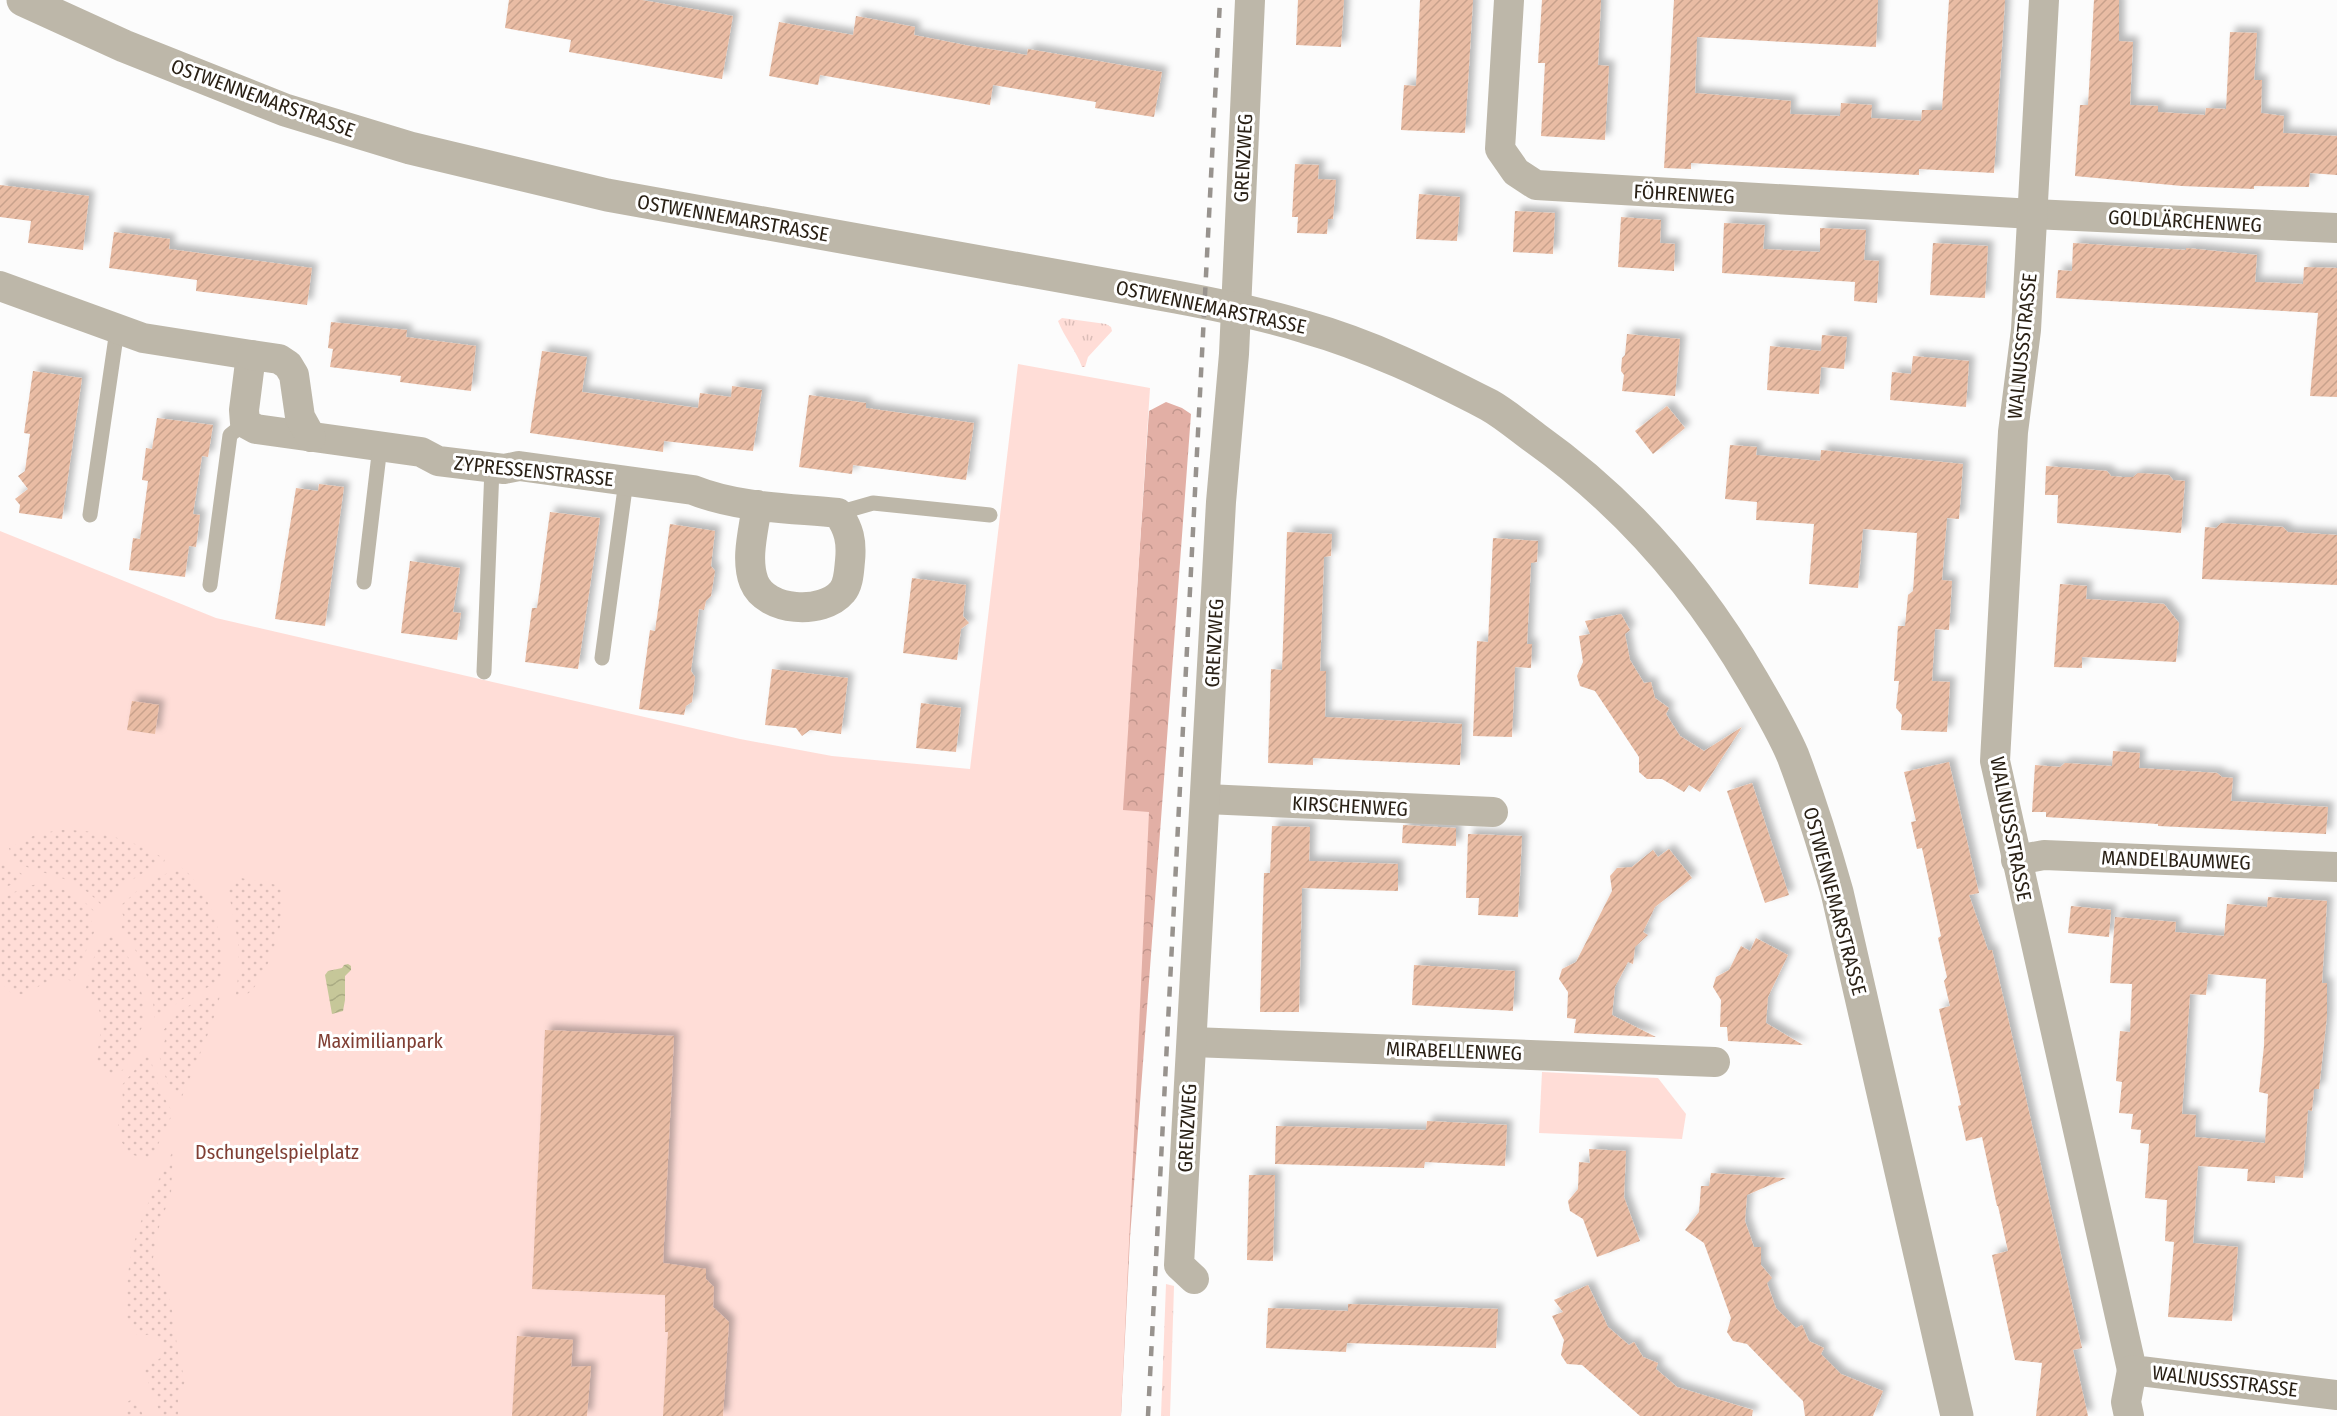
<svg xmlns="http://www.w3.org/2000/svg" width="2337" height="1416" font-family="'Fira Sans Condensed',sans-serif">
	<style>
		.grass { fill: url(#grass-tufts) }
		.forest { fill: url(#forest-crowns) }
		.park { fill: #ffddd7 }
		.garden { fill: url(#garden-dots) }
		.water { fill: url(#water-waves) }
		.building { fill: url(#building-hatch); fill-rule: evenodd; filter: url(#shadow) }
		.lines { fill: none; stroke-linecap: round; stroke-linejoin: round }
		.service { stroke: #bdb7a9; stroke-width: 15 }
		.minor { stroke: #bdb7a9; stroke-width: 30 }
		.tertiary { stroke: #bdb7a9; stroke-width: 33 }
		.rail { stroke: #98938e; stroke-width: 4.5; stroke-dasharray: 10 10; stroke-linecap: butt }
		.labels { text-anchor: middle; stroke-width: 6; stroke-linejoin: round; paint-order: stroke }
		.street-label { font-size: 20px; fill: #2a2116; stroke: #fff }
		.park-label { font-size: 20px; fill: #803f34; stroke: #fff }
	</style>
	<defs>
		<pattern id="grass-tufts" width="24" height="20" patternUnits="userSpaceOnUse" patternTransform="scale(1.5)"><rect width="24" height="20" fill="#ffddd7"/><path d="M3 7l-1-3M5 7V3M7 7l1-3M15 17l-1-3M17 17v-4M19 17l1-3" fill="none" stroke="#dbbdb8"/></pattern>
		<pattern id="forest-crowns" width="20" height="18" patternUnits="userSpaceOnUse" patternTransform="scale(1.5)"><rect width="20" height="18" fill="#e2afa5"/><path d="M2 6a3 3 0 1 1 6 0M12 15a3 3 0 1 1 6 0" fill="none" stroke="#c2968d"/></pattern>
		<pattern id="garden-dots" width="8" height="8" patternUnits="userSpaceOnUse" patternTransform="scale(1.5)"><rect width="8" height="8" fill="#ffddd7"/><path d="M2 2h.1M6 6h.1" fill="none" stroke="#dbbdb8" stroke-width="1.8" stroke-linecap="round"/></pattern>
		<pattern id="water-waves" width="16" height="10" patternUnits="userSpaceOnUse" patternTransform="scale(1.5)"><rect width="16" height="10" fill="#c6c799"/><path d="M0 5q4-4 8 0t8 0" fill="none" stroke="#aaab83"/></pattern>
		<pattern id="building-hatch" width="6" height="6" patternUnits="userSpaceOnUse" patternTransform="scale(1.5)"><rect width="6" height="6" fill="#e9bca4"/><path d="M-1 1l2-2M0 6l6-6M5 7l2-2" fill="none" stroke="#c8a18c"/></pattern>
		<filter id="shadow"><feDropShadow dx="5.5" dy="-5.5" stdDeviation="3" flood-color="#0004"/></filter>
	</defs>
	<rect width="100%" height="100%" fill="#fcfcfc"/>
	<g class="grass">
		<path d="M1062,318L1106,324L1111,327L1112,331L1088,357L1085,367H1082C1076,350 1064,337 1058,321Z"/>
		<polygon points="1166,1284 1174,1286 1170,1416 1161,1416"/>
	</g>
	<polygon class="forest" points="1166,402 1182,408 1191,414 1130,1238 1121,1416 1102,942 1137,588 1149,411"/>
	<g class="park">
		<polygon points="1018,364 1150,388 1123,810 1149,812 1121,1416 0,1416 0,531 216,618 740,739 832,756 970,769"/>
		<polygon points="1542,1072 1658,1078 1686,1114 1682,1139 1539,1133"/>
	</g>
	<g class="garden">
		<path d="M58,830C97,829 131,839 165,859L164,862C151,868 138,875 127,884C118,891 112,903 102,906C91,893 79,885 64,879C47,871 13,870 9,848L33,836Z"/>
		<polygon points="0,860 25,876 25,878 0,890"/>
		<path d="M180,867C189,872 194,880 199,888C219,916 225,948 222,982C192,993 175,999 155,1025C154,988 144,958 121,929L124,917L119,907L145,884Z"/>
		<path d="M241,878L277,885L281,887C282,898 283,910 281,921C278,940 260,999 236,998V994L239,969L238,942L228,888L232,883Z"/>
		<path d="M44,883C63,889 80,895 94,911L91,920L95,930L73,981C65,979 58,978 49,981C30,989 16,1008 0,979V902C12,891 28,885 44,883Z"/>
		<path d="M115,936C128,949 152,1008 143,1025C141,1030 138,1033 136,1038L139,1048L123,1070L112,1077L104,1073L97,1060C99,1027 110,1018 86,988L92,962L103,937L107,938Z"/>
		<path d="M216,995L220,996C211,1032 195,1065 181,1099H178C171,1089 158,1066 160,1053C160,1049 164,1045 165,1040L163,1031C179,1009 190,1003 216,995Z"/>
		<path d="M145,1053H150C153,1076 161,1093 173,1113L153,1155L147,1159L130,1154L121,1141L118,1126L123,1101L122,1085L139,1065Z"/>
		<path d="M173,1151L171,1193L159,1227L153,1258L171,1303L178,1353L185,1381L178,1400V1416H161L144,1371L145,1362C175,1366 167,1321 139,1338C136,1332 129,1325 127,1318C126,1313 127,1305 127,1300C125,1248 150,1196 173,1151Z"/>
		<polygon points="132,1399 138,1402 143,1416 123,1416 126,1403"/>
	</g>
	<polygon class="water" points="348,964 351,966 351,970 345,976 345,1000 343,1011 332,1014 325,975 328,971 342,968 344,965"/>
	<g class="building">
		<polygon points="509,0 642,0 733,16 722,79 569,52 571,40 505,28"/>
		<polygon points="1298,0 1344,0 1341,47 1296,45"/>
		<polygon points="1420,0 1473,0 1465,133 1401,130 1404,85 1416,86"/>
		<polygon points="1542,0 1601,0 1598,65 1609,66 1605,140 1541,136 1545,63 1538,63"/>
		<polygon points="1674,0 1878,0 1876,47 1697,37 1695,93 1791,101 1790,114 1840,116 1841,103 1872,105 1871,118 1921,121 1922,110 1942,110 1949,0 2005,0 1994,173 1919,169 1919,175 1691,163 1691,169 1664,168"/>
		<polygon points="2094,0 2119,0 2119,41 2133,42 2130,105 2158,106 2158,112 2205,115 2206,108 2226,109 2230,32 2257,33 2254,80 2262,80 2261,113 2284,116 2283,133 2337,136 2337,175 2310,173 2309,187 2254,186 2254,189 2182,186 2075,176 2080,105 2088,105"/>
		<polygon points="856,16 915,27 914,35 970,46 1027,55 1028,49 1162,72 1154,117 1095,108 1096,102 993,85 990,105 820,75 818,85 769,76 779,22 853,35"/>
		<polygon points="1295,164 1319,165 1318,179 1336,180 1333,219 1328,219 1327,234 1297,233 1298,217 1292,217"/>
		<polygon points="0,185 89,196 83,250 28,243 31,221 0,217"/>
		<polygon points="1419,194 1460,197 1457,241 1416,239"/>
		<polygon points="1515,211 1555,213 1553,254 1513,252"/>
		<polygon points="1621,217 1661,220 1660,243 1675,244 1674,271 1618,267"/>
		<polygon points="1724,223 1765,225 1763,249 1820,252 1820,228 1866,230 1864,260 1879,261 1877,303 1854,301 1855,282 1722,273"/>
		<polygon points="114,232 170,239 169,249 312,268 307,305 196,291 197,280 109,268"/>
		<polygon points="1933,243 1988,246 1985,298 1930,295"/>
		<polygon points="2073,243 2186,250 2186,248 2257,255 2255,282 2303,284 2304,267 2337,268 2337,397 2310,396 2318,313 2056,298 2058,270 2072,271"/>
		<polygon points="331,322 407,330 406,337 476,346 471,391 400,382 401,376 330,367 333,349 328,348"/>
		<polygon points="1627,334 1680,339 1675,396 1622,391 1624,375 1621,371 1622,358 1625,355"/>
		<polygon points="1822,335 1847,337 1844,369 1821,367 1819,394 1767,390 1770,346 1821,351"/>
		<polygon points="542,351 587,357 582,392 698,408 700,393 731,397 732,386 762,390 753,451 664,441 663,452 530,433"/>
		<polygon points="1913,356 1969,361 1966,407 1890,400 1892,372 1911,374"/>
		<polygon points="33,371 82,378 62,519 19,513 20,505 15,499 28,489 18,476 25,471 30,434 24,433"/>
		<polygon points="809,395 866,403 866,408 974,423 966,480 853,465 852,474 799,467"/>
		<polygon points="1667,406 1685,428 1653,454 1635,431"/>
		<polygon points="157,418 213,425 208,457 202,456 193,514 200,515 196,547 189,546 185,577 129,570 133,538 140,539 148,481 142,480 146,448 152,449"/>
		<polygon points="1730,445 1757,447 1756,455 1820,461 1821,450 1963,464 1959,519 1947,518 1942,580 1952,581 1949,630 1935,629 1932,681 1950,682 1947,732 1901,730 1902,715 1896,708 1899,681 1894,681 1898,626 1905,626 1908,595 1913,591 1917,533 1863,529 1858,588 1809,584 1814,524 1756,520 1757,502 1725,499"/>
		<polygon points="2046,466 2107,471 2111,476 2122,477 2133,477 2138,473 2169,475 2173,480 2185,481 2181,533 2057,523 2058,495 2045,495"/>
		<polygon points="319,484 344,487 325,626 275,619 296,488 318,491"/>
		<polygon points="550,512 600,518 578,669 525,662 532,608 537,608"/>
		<polygon points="2221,523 2283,527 2288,532 2337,535 2337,585 2202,579 2205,527 2216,528"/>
		<polygon points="670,524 715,531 711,566 715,571 711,596 706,601 704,610 699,609 691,671 695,677 692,702 686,706 684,715 639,709 650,630 655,631"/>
		<polygon points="1287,532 1332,534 1331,556 1324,557 1320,671 1326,671 1325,717 1462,724 1460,765 1313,758 1313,765 1268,763 1271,669 1282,670"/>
		<polygon points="1493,538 1538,541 1537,562 1531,563 1527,644 1532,644 1531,668 1515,667 1512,737 1473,736 1477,641 1488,642"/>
		<polygon points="410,561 460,568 453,612 461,613 457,640 401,633"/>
		<polygon points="912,578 966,585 963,616 969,623 961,629 957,660 903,653"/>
		<polygon points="2060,584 2087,586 2086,599 2164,604 2179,623 2176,662 2082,657 2082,668 2054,667"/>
		<polygon points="1621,614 1630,630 1625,634 1630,660 1644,683 1651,682 1655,698 1669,708 1666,714 1680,736 1704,751 1742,727 1700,792 1689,785 1684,792 1662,779 1647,779 1639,772 1639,757 1595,691 1580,686 1577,676 1583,662 1579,636 1590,634 1585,621"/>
		<polygon points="772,669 848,678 841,734 810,730 802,736 796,728 765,725"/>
		<polygon points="132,701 159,705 155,734 127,730"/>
		<polygon points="921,703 961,708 956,752 916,748"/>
		<polygon points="2113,751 2140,753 2139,768 2217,773 2222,777 2233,778 2231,801 2328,807 2326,834 2158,826 2158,824 2046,817 2046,812 2032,812 2035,765 2060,767 2065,763 2112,766"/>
		<polygon points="1949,762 1979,893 1969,895 1988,950 1992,950 2006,1009 2082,1348 2073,1350 2088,1416 2036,1416 2042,1363 2015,1360 1992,1255 2008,1251 1998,1206 1997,1206 1982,1137 1966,1141 1963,1127 1958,1106 1961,1105 1939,1009 1950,1006 1944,981 1947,977 1938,938 1941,936 1922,848 1917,849 1911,822 1916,821 1904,772"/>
		<polygon points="1752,783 1789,895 1765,903 1727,791"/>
		<polygon points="1403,825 1456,828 1456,846 1402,843"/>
		<polygon points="1272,826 1310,827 1309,861 1398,864 1398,891 1302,888 1299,1012 1260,1012 1264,873 1270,873"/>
		<polygon points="1468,834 1522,836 1518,917 1478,915 1479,898 1466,898"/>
		<polygon points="1669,849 1692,878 1655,907 1643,932 1648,935 1635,947 1633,964 1628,962 1615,987 1612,1015 1656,1037 1574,1033 1576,1019 1567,1018 1568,992 1559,979 1562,969 1576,962 1612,891 1610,876 1617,868 1632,867 1653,850 1658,857"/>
		<path d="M2268,897L2327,901L2322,983H2327V1016L2319,1089H2314L2312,1111L2308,1110L2303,1178L2275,1176V1183L2247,1181L2248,1169L2198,1166L2193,1243L2238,1247L2232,1321L2168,1317L2174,1242L2165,1241L2167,1200L2145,1198L2149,1144L2140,1143L2141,1130L2131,1129L2133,1114L2119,1113L2122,1082L2116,1081L2120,1031L2130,1032L2132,984L2110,983L2115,917L2176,922L2175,932L2224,936L2227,904L2267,907ZM2208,974L2266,979L2264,1046L2259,1092L2268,1094L2265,1143L2195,1137L2196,1115L2182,1114L2190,994L2206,995Z"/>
		<polygon points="2071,906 2111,910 2109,937 2068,933"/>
		<polygon points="1756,938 1788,955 1768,997 1766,1023 1803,1045 1728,1041 1727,1027 1720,1027 1721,1000 1713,987 1716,977 1729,970 1741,946 1750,951"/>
		<polygon points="1414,965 1515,971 1513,1011 1412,1005"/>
		<polygon points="545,1030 674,1036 663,1263 706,1269 706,1279 714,1287 713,1307 729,1322 723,1416 663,1416 668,1332 665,1332 665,1295 532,1289"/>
		<polygon points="1427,1121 1507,1125 1505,1166 1425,1162 1424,1168 1275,1164 1276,1126 1426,1130"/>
		<polygon points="1589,1149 1626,1151 1624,1197 1640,1241 1597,1257 1583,1219 1570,1211 1568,1201 1578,1189 1579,1162 1590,1163"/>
		<polygon points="1711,1173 1786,1178 1747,1195 1745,1221 1754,1247 1761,1247 1761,1265 1772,1278 1767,1283 1776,1308 1796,1328 1802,1325 1809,1341 1824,1348 1821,1354 1841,1374 1883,1391 1873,1416 1805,1416 1803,1401 1784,1382 1747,1344 1733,1341 1727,1332 1731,1318 1704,1243 1685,1230 1699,1212 1701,1186 1709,1186"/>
		<polygon points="1249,1175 1275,1175 1273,1261 1247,1260"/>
		<polygon points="1588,1285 1608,1327 1629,1345 1634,1342 1643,1357 1658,1363 1656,1369 1677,1387 1753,1410 1752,1416 1640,1416 1582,1365 1567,1364 1561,1355 1564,1340 1552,1316 1563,1312 1554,1300"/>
		<polygon points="1348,1304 1498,1309 1496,1348 1347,1343 1346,1352 1266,1348 1268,1308 1348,1311"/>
		<polygon points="517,1336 573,1340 571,1367 591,1366 587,1416 512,1416"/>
	</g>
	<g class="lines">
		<g class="service">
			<polyline points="838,513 873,503 990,515"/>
			<polyline points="90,515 117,330"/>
			<polyline points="364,582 380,446"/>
			<polyline points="210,585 230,435 245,423"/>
			<polyline points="602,658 626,481"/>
			<polyline points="484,672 492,468"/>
		</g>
		<g class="minor">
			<polyline points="1509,0 1500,149 1516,172 1536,185 2033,214 2337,228"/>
			<polyline points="2044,0 2026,330 2013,432 1995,761 2132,1370 2337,1395"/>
			<path d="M0,286L143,338L251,355L244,410L245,423L256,429L421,452L438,461L504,469L519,466L693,490C738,508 790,508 838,513C849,529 852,541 850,561C849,570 849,584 842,592C823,615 766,612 754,582C745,559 754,529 757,505"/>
			<polyline points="251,355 279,359 288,365 294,375 300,417 311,437"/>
			<polyline points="1206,799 1493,812"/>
			<polyline points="2016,860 2044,855 2337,867"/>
			<polyline points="1192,1042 1715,1062"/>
			<polyline points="1194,1279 1179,1265 1221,502 1234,354 1250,0"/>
			<polyline points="2129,1416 2126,1402 2132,1370"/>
		</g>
		<path class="tertiary" d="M23,0L124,46L285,110L410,148L607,195L1176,297C1219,305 1263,314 1305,327C1369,345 1431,375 1489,405C1505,414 1520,427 1535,438C1625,502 1698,586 1753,681C1767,705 1782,730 1793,756C1810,801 1824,846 1837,892L1957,1416"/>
		<polyline class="rail" points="1148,1416 1220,0"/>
	</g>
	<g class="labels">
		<g class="street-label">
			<text transform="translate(263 98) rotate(20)" y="7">OSTWENNEMARSTRASSE</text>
			<text transform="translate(1243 158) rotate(-87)" y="7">GRENZWEG</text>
			<text transform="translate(1684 194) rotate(3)" y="7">FÖHRENWEG</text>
			<text transform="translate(733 218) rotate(10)" y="7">OSTWENNEMARSTRASSE</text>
			<text transform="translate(2185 221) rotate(3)" y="7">GOLDLÄRCHENWEG</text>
			<text transform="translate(1211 307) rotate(12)" y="7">OSTWENNEMARSTRASSE</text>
			<text transform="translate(2022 346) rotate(-84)" y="7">WALNUSSSTRASSE</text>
			<text transform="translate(534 471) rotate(6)" y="7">ZYPRESSENSTRASSE</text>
			<text transform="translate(1214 643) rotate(-87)" y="7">GRENZWEG</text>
			<text transform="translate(1350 806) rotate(3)" y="7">KIRSCHENWEG</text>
			<text transform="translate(2011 829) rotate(79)" y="7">WALNUSSSTRASSE</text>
			<text transform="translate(2176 860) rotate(2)" y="7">MANDELBAUMWEG</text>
			<text transform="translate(1835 901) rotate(75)" y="7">OSTWENNEMARSTRASSE</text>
			<text transform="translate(1454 1051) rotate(2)" y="7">MIRABELLENWEG</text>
			<text transform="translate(1187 1128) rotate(-87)" y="7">GRENZWEG</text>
			<text transform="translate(2225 1381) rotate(7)" y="7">WALNUSSSTRASSE</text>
		</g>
		<g class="park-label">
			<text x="380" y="1048">Maximilianpark</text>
			<text x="277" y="1159">Dschungelspielplatz</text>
		</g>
	</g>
</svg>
